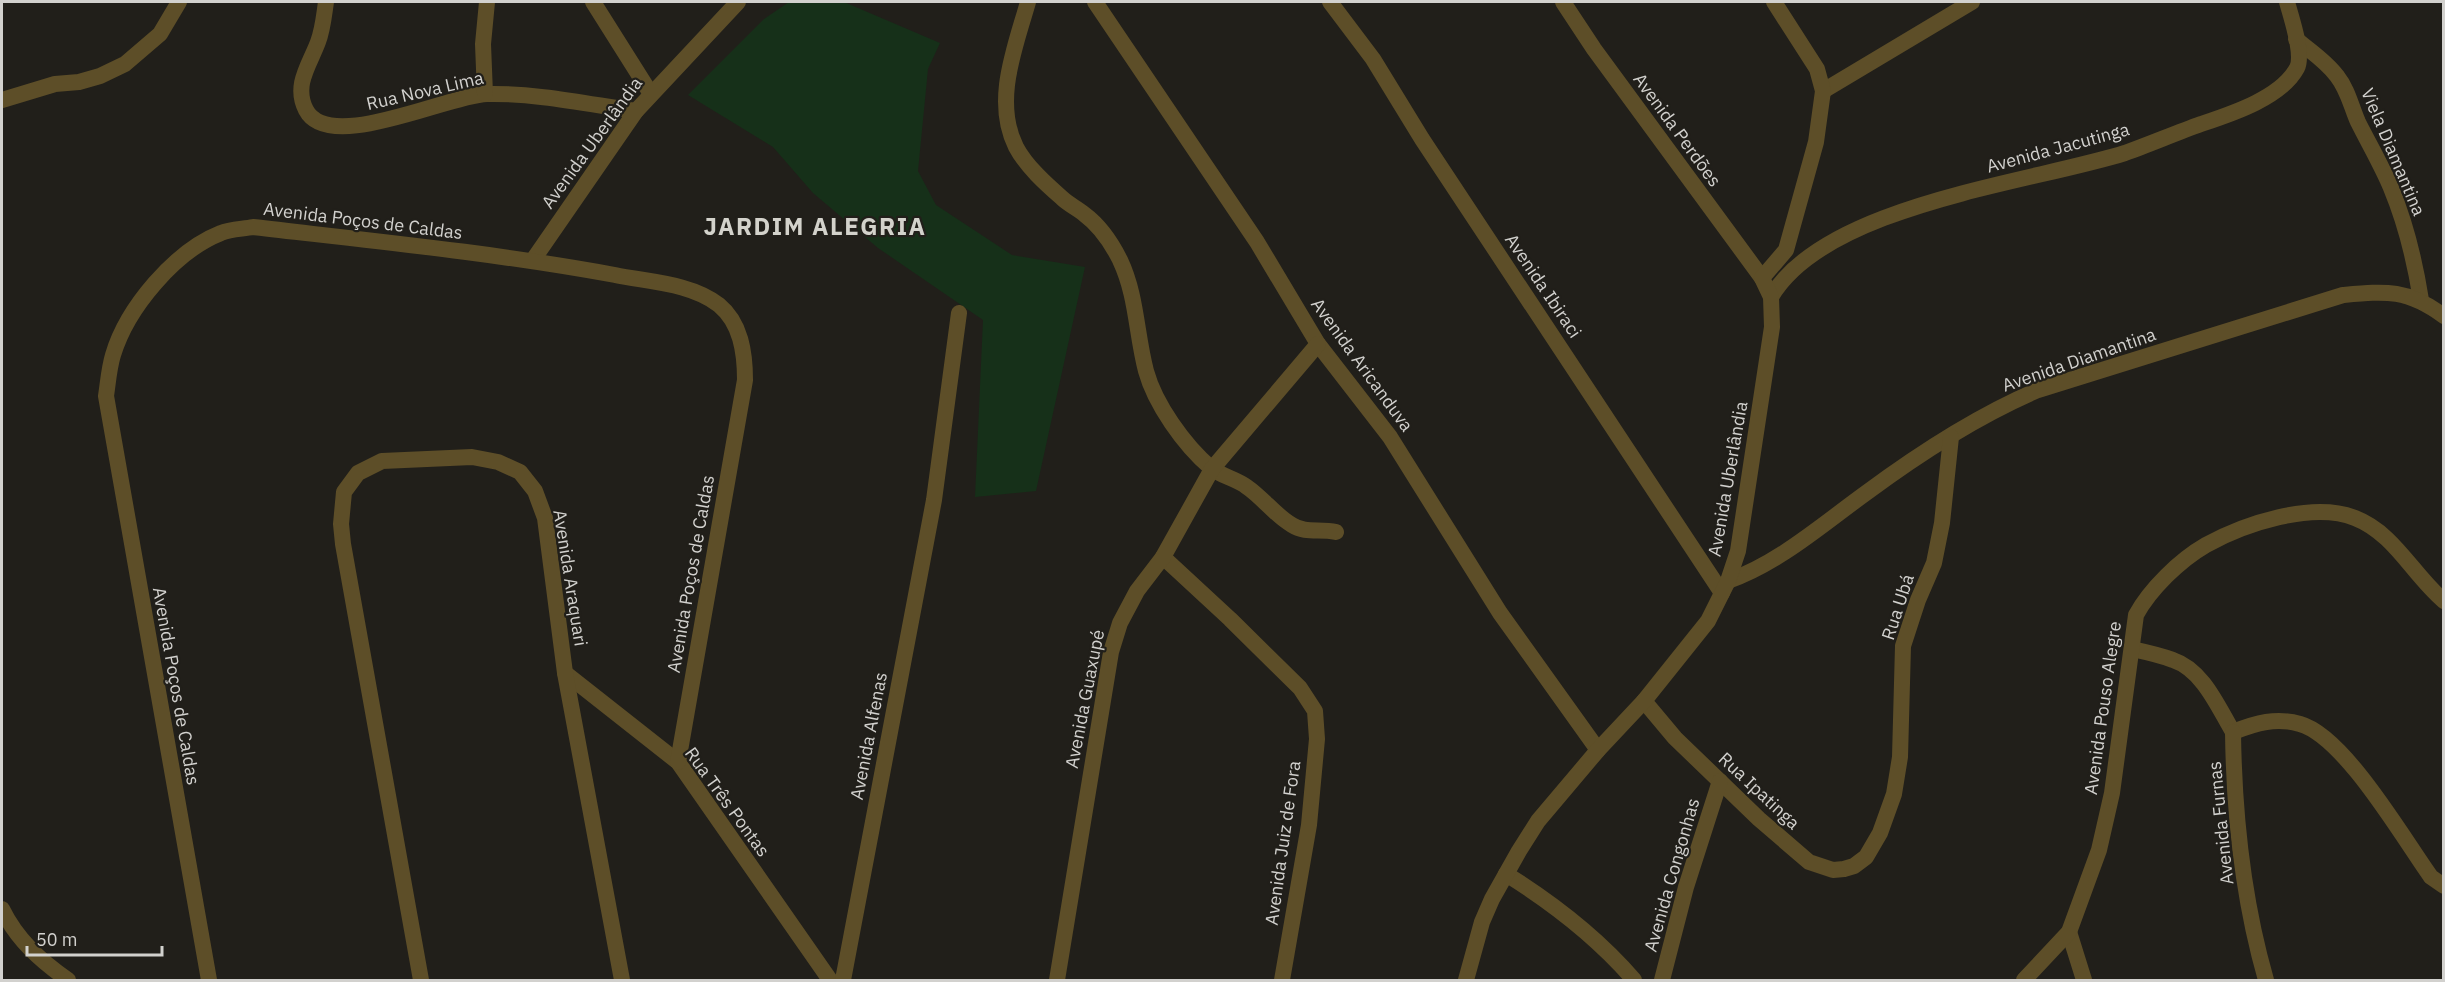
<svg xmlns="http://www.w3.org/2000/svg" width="2445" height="982" font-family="'IBM Plex Sans',sans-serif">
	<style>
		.green { fill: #163019 }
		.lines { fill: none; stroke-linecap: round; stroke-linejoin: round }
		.minor { stroke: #5d4e28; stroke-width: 16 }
		.labels { text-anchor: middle; stroke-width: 4.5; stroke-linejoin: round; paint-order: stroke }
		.street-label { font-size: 18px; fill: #d2d1ce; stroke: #211f1a }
		.district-label { font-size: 24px; font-weight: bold; letter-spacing: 1.5px; fill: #d3d2cb; stroke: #211f1a }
	</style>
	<rect width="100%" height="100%" fill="#211f1a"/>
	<polygon class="green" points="789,2 844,2 940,43 928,69 918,171 936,205 1012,255 1085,267 1036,491 975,497 983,320 878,248 813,193 773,147 688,95 764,19"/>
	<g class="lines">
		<g class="minor">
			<path d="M326,2C324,15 323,29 318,42C310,64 293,85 306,110C329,154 448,95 487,94C536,93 587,104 636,111"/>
			<polyline points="593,2 651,94"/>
			<path d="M1028,2C1015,48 993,101 1016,147C1026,166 1046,184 1062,198C1068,204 1077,208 1084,214C1099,225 1112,244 1120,260C1137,296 1136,333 1146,371C1155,404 1184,445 1211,468C1221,476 1237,479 1247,487C1263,498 1276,516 1292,525C1306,534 1320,528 1336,532"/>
			<polyline points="1095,2 1257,242 1318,344 1390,437 1500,613 1598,750"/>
			<polyline points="1330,2 1373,59 1422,139 1722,593"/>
			<polyline points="1563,2 1594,49 1762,278"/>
			<path d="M2296,39C2310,51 2326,61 2337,76C2348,90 2351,106 2358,122C2369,144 2382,166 2391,188C2406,224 2415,262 2421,300"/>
			<polyline points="1823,91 1972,2"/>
			<polyline points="485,94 483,44 487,2"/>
			<polyline points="2,100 55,84 79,82 100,76 125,64 160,34 179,2"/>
			<polyline points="533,260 636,111 738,2"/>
			<path d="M1771,297C1825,205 2029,183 2125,153C2150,144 2176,133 2201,124C2231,114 2281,98 2297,68C2304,54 2291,17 2287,2"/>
			<polyline points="1163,557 1230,619 1300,688 1315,711 1317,739 1309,825 1282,980"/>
			<path d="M1728,581C1779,563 1823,524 1866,493C1920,453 1977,416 2038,390L2343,295C2387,291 2407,289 2444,316"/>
			<path d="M2132,649C2146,652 2160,655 2173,660C2203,670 2218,707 2233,732"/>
			<polyline points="565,673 678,762 830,980"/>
			<polyline points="1644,701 1675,738 1759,819 1809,862 1833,870 1844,869 1854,866 1866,857 1880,833 1894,794 1900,757 1903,646 1918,600 1934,563 1942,523 1951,437"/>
			<path d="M2233,732C2256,723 2276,717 2300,724C2344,736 2403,838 2431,877L2444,886"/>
			<path d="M2233,732C2234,815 2243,900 2266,980"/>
			<path d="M1506,874C1554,904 1597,937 1634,980"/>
			<path d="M2,909C17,940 41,961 68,980"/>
			<polyline points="2069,932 2084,980"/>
			<path d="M209,980L106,396C108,383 109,368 113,355C127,308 175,251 221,233C230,229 243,229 253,227C374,241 495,253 615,275C648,282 691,283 719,305C741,323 745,353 745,380L678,762"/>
			<polyline points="421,980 343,544 341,524 344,492 358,473 382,461 472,457 498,462 520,472 535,491 545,518 565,673 622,980"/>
			<polyline points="843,980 934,500 959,313"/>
			<polyline points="1057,980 1111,652 1120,623 1137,591 1163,557 1212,469 1318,344"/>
			<polyline points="1466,980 1482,922 1492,899 1519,851 1538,821 1598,750 1644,701 1708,621 1728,581 1738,551 1772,327 1771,297 1762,278 1786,250 1816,142 1823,91 1817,69 1774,2"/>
			<polyline points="1662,980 1686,887 1720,781"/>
			<path d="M2024,980L2069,932L2099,850L2112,793L2136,615C2150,589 2180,560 2206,545C2244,524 2312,501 2355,518C2394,533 2413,575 2444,601"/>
		</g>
	</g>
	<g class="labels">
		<g class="street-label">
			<text transform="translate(425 91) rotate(-13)" y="6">Rua Nova Lima</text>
			<text transform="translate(1677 130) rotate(54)" y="6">Avenida Perdões</text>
			<text transform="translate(592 143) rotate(-54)" y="6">Avenida Uberlândia</text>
			<text transform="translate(2058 148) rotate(-15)" y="6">Avenida Jacutinga</text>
			<text transform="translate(2393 152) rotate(67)" y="6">Viela Diamantina</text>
			<text transform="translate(363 221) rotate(7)" y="6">Avenida Poços de Caldas</text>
			<text transform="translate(1543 286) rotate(56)" y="6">Avenida Ibiraci</text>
			<text transform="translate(2079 360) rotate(-19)" y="6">Avenida Diamantina</text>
			<text transform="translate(1362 365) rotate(54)" y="6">Avenida Aricanduva</text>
			<text transform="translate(1728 479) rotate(-80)" y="6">Avenida Uberlândia</text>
			<text transform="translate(691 574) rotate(-80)" y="6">Avenida Poços de Caldas</text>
			<text transform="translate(570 578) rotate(81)" y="6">Avenida Araquari</text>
			<text transform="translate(1898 607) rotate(-72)" y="6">Rua Ubá</text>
			<text transform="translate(176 686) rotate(80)" y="6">Avenida Poços de Caldas</text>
			<text transform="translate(1085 699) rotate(-79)" y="6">Avenida Guaxupé</text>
			<text transform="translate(2103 708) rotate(-82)" y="6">Avenida Pouso Alegre</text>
			<text transform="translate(869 736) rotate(-79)" y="6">Avenida Alfenas</text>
			<text transform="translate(1759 791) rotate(43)" y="6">Rua Ipatinga</text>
			<text transform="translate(727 802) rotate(54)" y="6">Rua Três Pontas</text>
			<text transform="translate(2221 823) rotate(-96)" y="6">Avenida Furnas</text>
			<text transform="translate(1283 843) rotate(-82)" y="6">Avenida Juiz de Fora</text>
			<text transform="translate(1672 875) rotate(-74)" y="6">Avenida Congonhas</text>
		</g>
		<g class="district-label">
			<text x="815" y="235">JARDIM ALEGRIA</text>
		</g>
	</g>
	<rect width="2445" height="982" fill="none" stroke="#d2d1ce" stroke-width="6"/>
	<path d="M27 946v9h135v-9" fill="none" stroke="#d2d1ce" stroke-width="3"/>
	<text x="36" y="946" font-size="18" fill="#d2d1ce" stroke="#211f1a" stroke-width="4.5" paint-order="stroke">50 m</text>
</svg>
